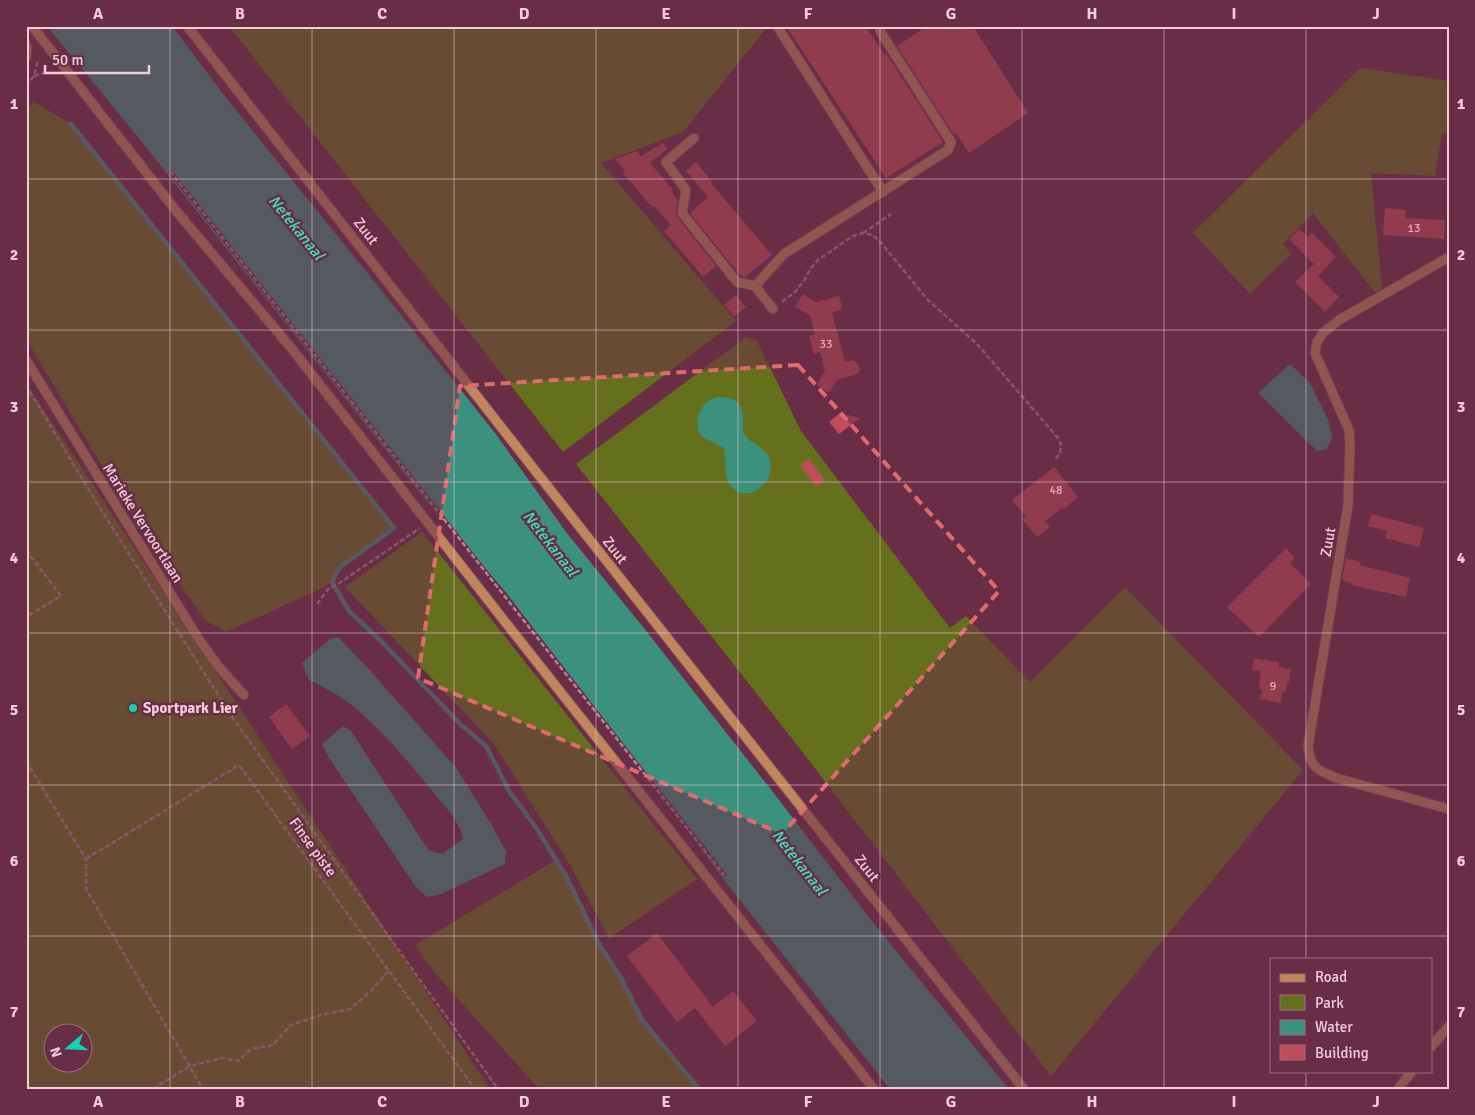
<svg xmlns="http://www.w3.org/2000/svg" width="1475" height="1115" font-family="Signika,sans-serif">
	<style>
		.green { fill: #65701d; fill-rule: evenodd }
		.water { fill: #3b917e }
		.pier { fill: #692d46 }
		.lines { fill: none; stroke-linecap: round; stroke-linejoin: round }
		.stream { stroke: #3b917e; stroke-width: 4.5 }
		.building { fill: #be4c59 }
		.minor-casing { stroke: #854d64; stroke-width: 11 }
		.path { stroke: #b38496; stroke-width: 2.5; stroke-dasharray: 5 2.5; stroke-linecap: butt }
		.minor { stroke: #c1865b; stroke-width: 9 }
		.marked { fill: none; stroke: #e26a6f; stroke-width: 4; stroke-dasharray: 10 6; stroke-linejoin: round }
		.grid { fill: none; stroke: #f3ceda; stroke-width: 1; stroke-opacity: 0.55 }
		.poi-dot { fill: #0ed5b4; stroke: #692d46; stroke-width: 2 }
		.labels { text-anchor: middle; stroke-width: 5; stroke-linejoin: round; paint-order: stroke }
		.number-label { font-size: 12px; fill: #e6aeba }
		.street-label { font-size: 15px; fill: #f3ceda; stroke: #692d46 }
		.poi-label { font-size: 15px; font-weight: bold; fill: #f3ceda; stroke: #692d46; text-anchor: start }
		.water-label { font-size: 16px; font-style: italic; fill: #3be3c3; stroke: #692d46 }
		.neatline { fill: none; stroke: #f3ceda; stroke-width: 2 }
		.grid-label { font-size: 16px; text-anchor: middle; font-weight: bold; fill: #f3ceda }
	</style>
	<rect width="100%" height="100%" fill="#692d46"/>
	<g class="green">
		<polygon points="229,26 768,26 683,132 601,163 736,321 563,452"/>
		<polygon points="1360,68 1449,81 1449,134 1442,133 1435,176 1371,173 1382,288 1376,294 1313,213 1283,244 1291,254 1250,294 1193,233"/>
		<polygon points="34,102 71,124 394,528 339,568 332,582 322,588 226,632 204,619 114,486 26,339 26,111"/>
		<polygon points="746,337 757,341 801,431 950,628 966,616 1030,682 1125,587 1303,770 1051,1076 804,754 576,464"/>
		<path d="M26,383L490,1089H26ZM52,1032H82V1062H52Z"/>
		<polygon points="422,532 697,879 609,938 569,863 494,744 345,587"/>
		<polygon points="556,860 567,878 599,944 622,980 642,1020 699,1089 539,1089 435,973 415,945"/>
	</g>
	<g class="water">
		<polygon points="47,26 172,26 224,95 398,311 495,433 566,532 643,627 769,787 875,925 1009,1089 890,1089 734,893 635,759 504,590 419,492 142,142"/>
		<polygon points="1290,364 1310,383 1328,419 1332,438 1327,449 1317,451 1258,393"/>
		<path d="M716,397C735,396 744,403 743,423C743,427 742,431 744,434C751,445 767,446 770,461C776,484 745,506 730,485C723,475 727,460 724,448L702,437L698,430L697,418L705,403Z"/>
		<path d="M338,637L367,667L457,769L491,824L506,851L505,864L441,894L427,897L416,887L329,758L322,744L343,726L351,731L429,851L442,854L463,839L461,831L453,816C421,778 388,734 349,703C337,694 323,687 309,680L302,663L330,639Z"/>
	</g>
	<polygon class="pier" points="171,169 727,875 724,877 502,592 468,552 168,172"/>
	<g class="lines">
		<polyline class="stream" points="71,124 394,528 339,568 332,582 349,611 381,641 461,725 486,746 509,791 537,829 567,878 599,944 622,980 642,1020 699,1089"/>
	</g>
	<g class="building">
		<polygon points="786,26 865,26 884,54 886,53 943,142 886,178"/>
		<polygon points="927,26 973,26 1028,113 969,153 956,133 954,135 897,46"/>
		<polygon points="663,143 667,149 650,163 673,190 671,191 678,200 676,212 677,217 716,266 703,277 664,231 671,225 654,206 652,207 623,173 625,171 615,159 637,151 641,156"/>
		<polygon points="696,162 712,182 711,183 772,255 745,277 742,277 726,258 690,213 708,197 686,171"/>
		<polygon points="1385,208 1406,210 1405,218 1445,220 1444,239 1383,235"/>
		<polygon points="1299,229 1308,237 1312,233 1336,257 1318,276 1339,297 1325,312 1295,282 1314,264 1289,239"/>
		<polygon points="803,294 816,302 839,296 842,306 840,310 832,312 845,362 853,360 857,363 860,370 857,374 837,380 829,393 817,385 825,371 820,352 814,354 809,336 815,334 810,315 795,307"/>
		<polygon points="736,295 746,307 734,317 724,305"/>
		<polygon points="840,413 860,418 839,434 829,422"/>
		<polygon points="809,459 825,480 816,486 800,465"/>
		<polygon points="1054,467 1078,497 1063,510 1062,508 1045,521 1050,527 1037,537 1022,519 1026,517 1012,500"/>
		<polygon points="1371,514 1424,528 1419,547 1385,538 1387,531 1368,526"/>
		<polygon points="1286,548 1295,558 1290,563 1311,584 1259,637 1227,607"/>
		<polygon points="1346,558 1361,562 1360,565 1410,578 1406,597 1351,585 1351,583 1342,580"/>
		<polygon points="1254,658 1279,662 1279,667 1291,669 1289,683 1287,683 1285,693 1282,692 1281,703 1260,699 1262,689 1259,689 1261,671 1252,670"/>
		<polygon points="286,704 310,736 292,749 269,717"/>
		<polygon points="657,933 713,1007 733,991 757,1021 725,1046 695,1008 677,1022 627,956"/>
	</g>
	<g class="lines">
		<g class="minor-casing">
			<g id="minor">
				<polyline points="32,26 177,212 292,349 506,623 874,1089"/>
				<polyline points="187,26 541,478 1024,1089"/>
				<polyline points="777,26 883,192"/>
				<polyline points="26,44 27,49 26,57"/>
				<polyline points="694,138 666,162 686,190 682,213 737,282 755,286"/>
				<path d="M1449,257L1339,320L1323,333L1317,342L1315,353L1349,430L1350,445L1348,505L1308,746C1311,769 1316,769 1336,778L1449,809"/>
				<polyline points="773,309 755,286 784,254 948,150 951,142 880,31"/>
				<polyline points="26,360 198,638 218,666 244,695"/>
				<polyline points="1431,1047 1449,1026"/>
				<polyline points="1398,1089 1412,1071"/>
			</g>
		</g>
		<g class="path">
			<polyline points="34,76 44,73 55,73"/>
			<polyline points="26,86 34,76 38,60"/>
			<polyline points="170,171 724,875"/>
			<polyline points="863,233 891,214"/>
			<polyline points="782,302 796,291 805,279 810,269 818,260 853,236 863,233 873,235 882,244 928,300 977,344 1058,438 1061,445 1060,454 1054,460"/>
			<polyline points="26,385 95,500 232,717 498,1089"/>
			<polyline points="26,550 61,596 26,617"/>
			<polyline points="317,604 329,588 338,584 420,528"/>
			<polyline points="232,717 241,705"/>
			<polyline points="26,761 86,859 86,889 203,1089"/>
			<polyline points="86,859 239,765 475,1089"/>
			<polyline points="153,1089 190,1066 222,1058 238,1061 251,1049 273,1045 291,1025 321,1015 350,1009 371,991 389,970"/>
		</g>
		<use href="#minor" class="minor"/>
	</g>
	<path d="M0 0H1475V1115H0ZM798,365L999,591L782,834L418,678L460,386Z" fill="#692d46" fill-opacity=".55" fill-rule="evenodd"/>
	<path class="marked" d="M798,365L999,591L782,834L418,678L460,386Z"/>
	<path class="grid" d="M170,26V1089M312,26V1089M454,26V1089M596,26V1089M738,26V1089M880,26V1089M1022,26V1089M1164,26V1089M1306,26V959M26,179H1449M26,330H1449M26,482H1449M26,633H1449M26,785H1449M26,936H1449M1306,1071V1089"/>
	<circle class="poi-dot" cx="133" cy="708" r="5"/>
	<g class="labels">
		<g class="number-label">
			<text x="1414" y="232">13</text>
			<text x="826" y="348">33</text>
			<text x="1056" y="494">48</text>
			<text x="1273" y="690">9</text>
		</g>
		<g class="street-label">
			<text transform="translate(366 231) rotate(52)" y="5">Zuut</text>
			<text transform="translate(143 523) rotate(58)" y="5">Marieke Vervoortlaan</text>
			<text transform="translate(1328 542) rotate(-80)" y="5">Zuut</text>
			<text transform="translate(615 550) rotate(52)" y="5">Zuut</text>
			<text transform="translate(313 847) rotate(54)" y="5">Finse piste</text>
			<text transform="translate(867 868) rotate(52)" y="5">Zuut</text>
		</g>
		<g class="poi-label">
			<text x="143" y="713">Sportpark Lier</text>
		</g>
		<g class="water-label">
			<text transform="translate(297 227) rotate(51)" y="6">Netekanaal</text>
			<text transform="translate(551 543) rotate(52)" y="6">Netekanaal</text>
			<text transform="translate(800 862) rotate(52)" y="6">Netekanaal</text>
		</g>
	</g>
	<rect width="1475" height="1115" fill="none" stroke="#692d46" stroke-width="55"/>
	<rect x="1270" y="958" width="162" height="115" fill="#692d46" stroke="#a06d81"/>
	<rect x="1280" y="974" width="25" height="8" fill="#c1865b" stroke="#a06d81"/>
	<text x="1315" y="982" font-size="15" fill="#f3ceda">Road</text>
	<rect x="1280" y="995" width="25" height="15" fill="#65701d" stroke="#a06d81"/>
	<text x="1315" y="1008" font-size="15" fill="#f3ceda">Park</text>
	<rect x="1280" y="1020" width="25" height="15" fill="#3b917e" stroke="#a06d81"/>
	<text x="1315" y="1032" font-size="15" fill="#f3ceda">Water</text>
	<rect x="1280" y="1045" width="25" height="15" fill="#be4c59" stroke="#a06d81"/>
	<text x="1315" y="1058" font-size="15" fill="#f3ceda">Building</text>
	<g transform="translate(68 1048) rotate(251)"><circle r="24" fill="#692d46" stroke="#a06d81"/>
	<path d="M0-4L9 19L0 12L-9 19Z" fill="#0ed5b4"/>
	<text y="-8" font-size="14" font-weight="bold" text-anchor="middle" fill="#f3ceda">N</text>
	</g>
	<path d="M45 65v8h104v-8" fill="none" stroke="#f3ceda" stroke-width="2.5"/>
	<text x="52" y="65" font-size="15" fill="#f3ceda" stroke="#692d46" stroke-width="4" paint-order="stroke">50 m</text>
	<rect x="28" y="28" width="1420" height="1060" class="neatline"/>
	<g class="grid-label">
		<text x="98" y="19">A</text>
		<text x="240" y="19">B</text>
		<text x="382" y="19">C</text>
		<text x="524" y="19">D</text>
		<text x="666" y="19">E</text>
		<text x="808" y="19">F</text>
		<text x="951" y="19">G</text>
		<text x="1092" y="19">H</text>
		<text x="1234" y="19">I</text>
		<text x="1376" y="19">J</text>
		<text x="14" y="109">1</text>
		<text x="1461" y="109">1</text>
		<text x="14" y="260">2</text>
		<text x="1461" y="260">2</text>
		<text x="14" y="412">3</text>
		<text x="1461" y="412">3</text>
		<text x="14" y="563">4</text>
		<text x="1461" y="563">4</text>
		<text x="14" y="715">5</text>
		<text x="1461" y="715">5</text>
		<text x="14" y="866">6</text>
		<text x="1461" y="866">6</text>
		<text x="14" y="1017">7</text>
		<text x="1461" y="1017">7</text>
		<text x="98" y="1107">A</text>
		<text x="240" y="1107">B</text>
		<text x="382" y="1107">C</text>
		<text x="524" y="1107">D</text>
		<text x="666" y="1107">E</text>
		<text x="808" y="1107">F</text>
		<text x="951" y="1107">G</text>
		<text x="1092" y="1107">H</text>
		<text x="1234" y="1107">I</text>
		<text x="1376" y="1107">J</text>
	</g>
</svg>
